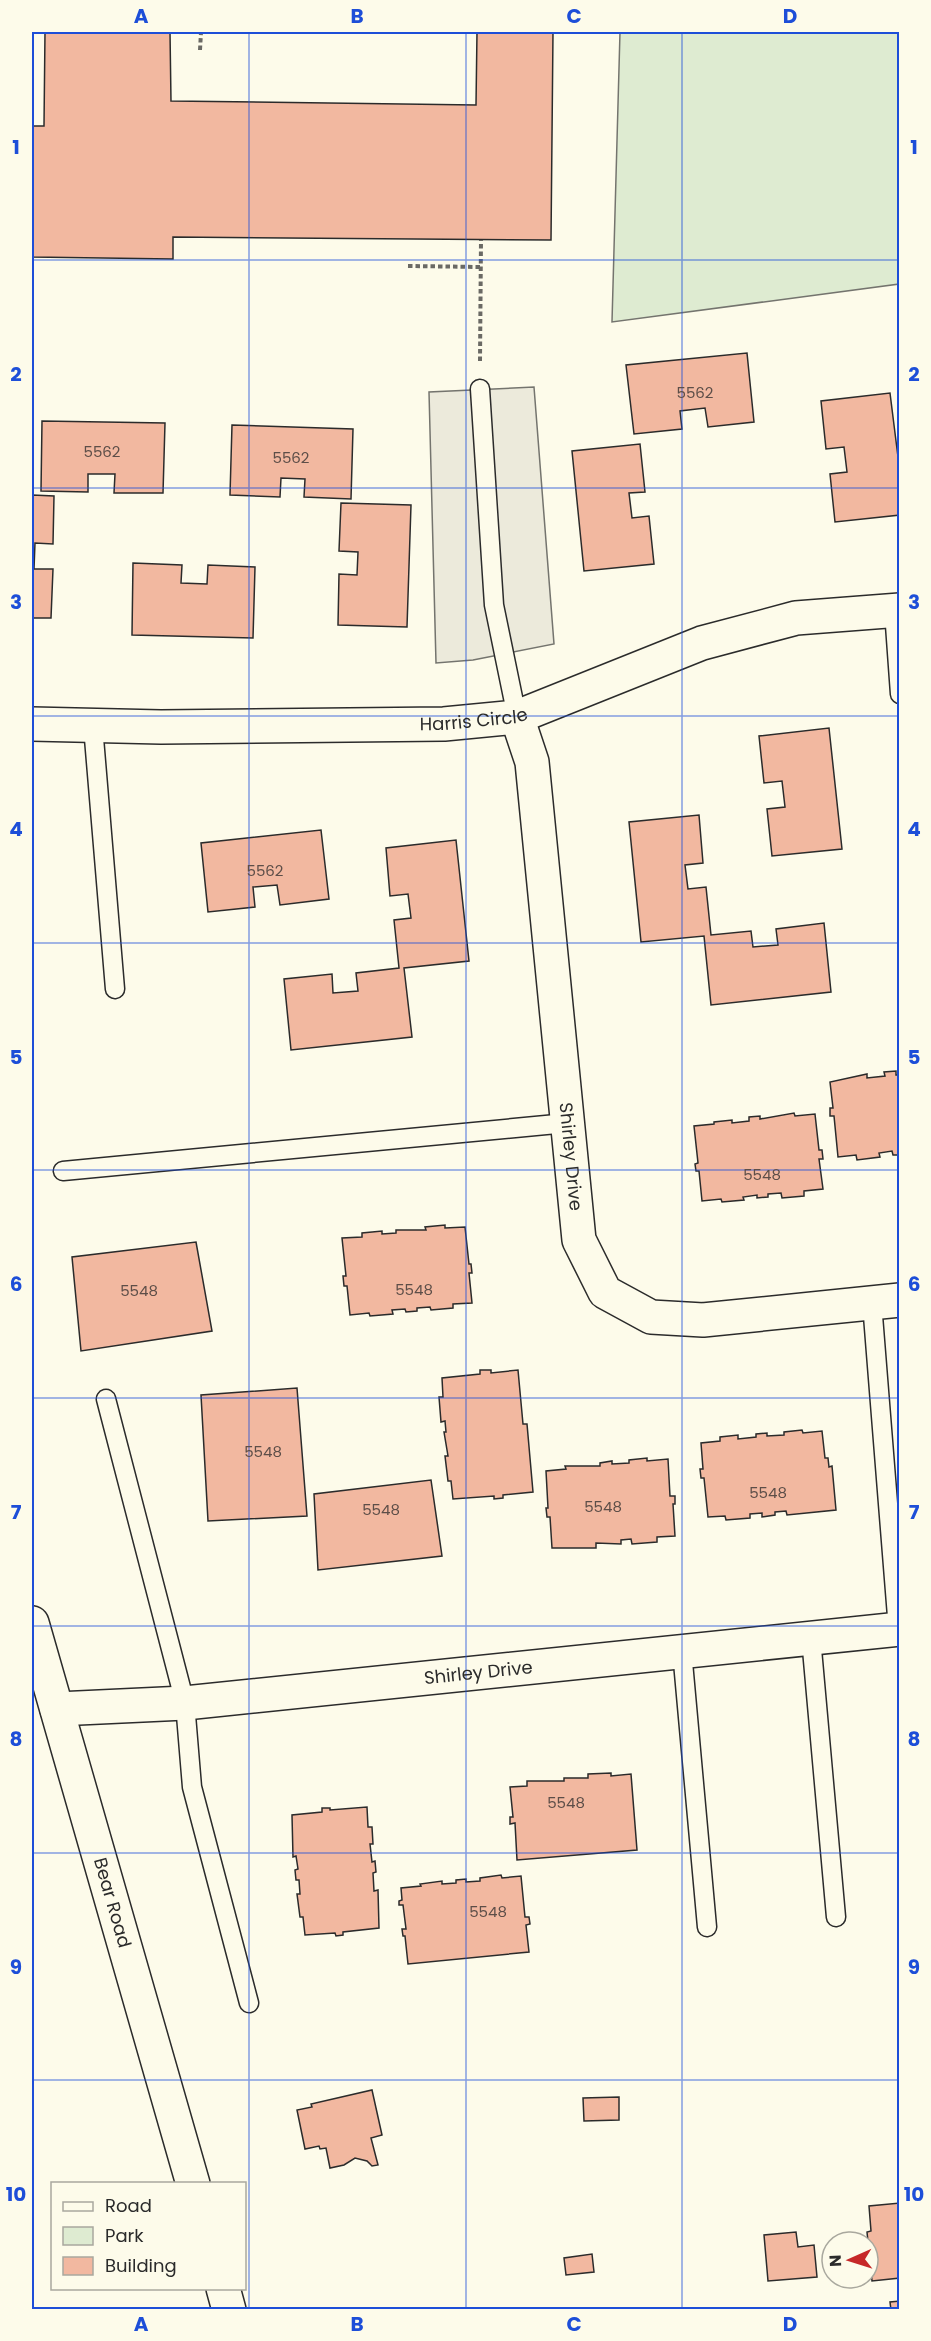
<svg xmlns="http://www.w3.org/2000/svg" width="931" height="2341" font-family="Poppins,sans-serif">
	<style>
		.green { fill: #deebd1; stroke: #74746e; stroke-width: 1.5 }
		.parking { fill: #eceadb; stroke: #74746e; stroke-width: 1.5 }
		.building { fill: #f2b8a0; stroke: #2b2b2b; stroke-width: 1.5 }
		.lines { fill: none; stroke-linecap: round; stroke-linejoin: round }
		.service-casing { stroke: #2b2b2b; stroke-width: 21 }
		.minor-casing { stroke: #2b2b2b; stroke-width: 36 }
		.secondary-casing { stroke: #2b2b2b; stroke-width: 36 }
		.path { stroke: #6a6964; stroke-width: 4; stroke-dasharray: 4.5 3; stroke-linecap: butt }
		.service { stroke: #fdfbea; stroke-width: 18 }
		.minor { stroke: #fdfbea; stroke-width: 33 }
		.secondary { stroke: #fdfbea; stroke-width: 33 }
		.grid { fill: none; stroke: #1d4ed8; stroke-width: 1.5; stroke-opacity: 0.55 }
		.labels { text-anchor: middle; stroke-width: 4.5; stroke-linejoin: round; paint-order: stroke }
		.number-label { font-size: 15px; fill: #5d4e48 }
		.street-label { font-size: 18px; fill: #2b2b2b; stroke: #fdfbea }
		.neatline { fill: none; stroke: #1d4ed8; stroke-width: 2 }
		.grid-label { font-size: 20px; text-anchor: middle; font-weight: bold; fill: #1d4ed8 }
	</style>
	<rect width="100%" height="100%" fill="#fdfbea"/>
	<polygon class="green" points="620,32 899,32 899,284 612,322"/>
	<polygon class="parking" points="534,387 554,644 473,660 436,663 429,392"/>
	<g class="building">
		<polygon points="45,32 170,32 171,101 476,105 477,32 553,32 551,240 173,237 173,259 32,257 32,126 44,126"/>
		<polygon points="747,353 754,422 708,427 705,408 680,411 682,429 634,434 626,365"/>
		<polygon points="890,393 900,473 900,515 835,522 830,474 847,472 844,447 826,449 821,401"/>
		<polygon points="42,421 165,423 163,493 114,493 115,474 88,474 88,492 41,491"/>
		<polygon points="232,425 353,429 351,499 304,497 305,479 281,478 280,497 230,495"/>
		<polygon points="640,444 645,492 629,493 632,518 649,516 654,564 584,571 572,451"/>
		<polygon points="32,495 54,496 53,544 35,543 34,569 53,569 51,618 32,618"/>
		<polygon points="341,503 411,505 407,627 338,625 339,574 357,575 358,552 339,551"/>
		<polygon points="133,563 182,565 181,583 207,584 208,565 255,567 253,638 132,635"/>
		<polygon points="829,728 842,849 772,856 767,809 785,807 782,781 764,783 759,736"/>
		<polygon points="699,815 703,863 685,865 688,889 706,887 711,935 751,931 753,947 778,945 776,929 824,923 831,992 711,1005 704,936 641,942 629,822"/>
		<polygon points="321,830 329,899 280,905 277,885 253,887 255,907 208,912 201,843"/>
		<polygon points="456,840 469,961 404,968 412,1037 291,1050 284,979 332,974 333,993 358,991 356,973 399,968 394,920 411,918 408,894 390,896 386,848"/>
		<polygon points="896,1071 896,1075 900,1075 900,1155 893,1155 892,1151 879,1153 880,1157 857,1160 856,1155 838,1157 834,1116 830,1116 830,1108 833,1108 830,1082 867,1074 867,1078 885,1076 884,1072"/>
		<polygon points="794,1113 795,1116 815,1114 819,1150 822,1150 823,1159 819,1159 823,1189 804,1191 804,1196 782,1198 781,1193 768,1194 768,1197 757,1198 757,1195 743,1197 744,1200 722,1202 721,1199 702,1201 699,1171 696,1171 695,1164 698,1163 694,1126 714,1124 714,1122 732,1120 732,1123 749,1121 749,1117 760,1116 760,1119"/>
		<polygon points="445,1225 445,1228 465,1227 469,1264 471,1264 472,1273 469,1273 472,1303 453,1304 453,1308 431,1310 430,1307 417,1308 417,1311 406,1312 405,1309 392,1310 393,1314 370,1316 369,1313 350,1315 347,1286 344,1286 343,1276 346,1276 342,1238 362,1237 362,1233 382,1231 382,1234 396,1233 396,1230 426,1230 425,1227"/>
		<polygon points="196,1242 212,1331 81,1351 72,1257"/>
		<polygon points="480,1370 491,1370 491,1373 518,1370 523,1424 527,1424 533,1492 503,1495 503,1498 494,1499 494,1496 453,1499 451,1481 448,1481 445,1456 448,1456 444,1432 446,1432 445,1421 441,1422 439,1397 443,1397 442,1378 480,1374"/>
		<polygon points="297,1388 307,1516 208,1521 201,1395"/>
		<polygon points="802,1430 803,1433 822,1431 825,1458 828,1458 829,1467 832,1466 836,1510 787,1515 786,1511 775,1512 775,1515 762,1517 762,1513 750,1514 750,1518 726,1520 725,1516 708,1517 704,1478 701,1478 700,1469 703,1469 701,1443 720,1441 720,1437 738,1435 738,1439 756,1437 756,1434 767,1433 767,1436 784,1435 784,1432"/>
		<polygon points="647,1458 647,1461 668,1459 670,1496 675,1496 675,1504 673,1504 675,1536 657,1537 657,1542 632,1544 631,1539 621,1540 621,1544 596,1543 596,1548 552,1548 550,1517 547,1517 546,1508 548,1508 546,1471 566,1469 565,1466 600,1466 600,1463 612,1461 612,1464 629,1463 629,1460"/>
		<polygon points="431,1480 442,1556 318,1570 314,1494"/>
		<polygon points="611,1773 611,1776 631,1774 637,1850 517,1860 515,1823 510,1824 510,1817 513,1817 510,1787 527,1786 527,1781 564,1781 564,1778 588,1778 588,1774"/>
		<polygon points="367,1807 368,1827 372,1827 373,1844 370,1844 372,1862 375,1861 376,1872 373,1873 374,1891 378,1890 379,1928 343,1932 343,1935 336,1936 335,1933 305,1935 303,1917 300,1917 297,1894 300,1894 299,1880 296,1880 295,1870 298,1869 296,1856 293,1857 292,1815 322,1812 322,1808 330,1808 330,1810"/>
		<polygon points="501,1875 502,1878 521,1876 525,1917 529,1917 530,1924 526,1925 529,1952 408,1964 405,1936 403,1936 402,1929 406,1929 403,1905 399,1905 399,1901 402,1900 401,1888 421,1886 420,1884 442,1881 442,1884 456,1883 456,1880 466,1879 466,1882 480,1881 480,1878"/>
		<polygon points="372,2090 382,2135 371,2138 378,2165 372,2166 367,2161 355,2158 344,2165 330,2168 326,2148 320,2149 319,2146 305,2149 297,2110 312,2107 311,2104"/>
		<polygon points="619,2097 619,2120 584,2121 583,2098"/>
		<polygon points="900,2203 900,2278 872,2281 867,2232 871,2231 869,2206"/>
		<polygon points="796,2232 798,2247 814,2245 817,2277 768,2281 764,2235"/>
		<polygon points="592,2254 594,2272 566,2275 564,2258"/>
		<polygon points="900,2301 900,2310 891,2310 890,2302"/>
	</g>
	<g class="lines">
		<g class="service-casing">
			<g id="service">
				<polyline points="480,389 494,605 517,717"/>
				<polyline points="894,611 900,694"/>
				<polyline points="93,726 115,989"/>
				<polyline points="63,1171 567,1123"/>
				<polyline points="872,1303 898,1629"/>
				<polyline points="106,1399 185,1703 192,1787 249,2003"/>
				<polyline points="811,1638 836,1917"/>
				<polyline points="682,1651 707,1927"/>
			</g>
		</g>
		<g class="minor-casing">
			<g id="minor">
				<path id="s1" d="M517,717L532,762L579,1240L605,1292L651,1317L703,1320L900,1300"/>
				<path id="s2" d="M32,724L161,727L444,724L517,717L702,643L796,618L900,610"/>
				<path id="s3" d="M57,1709L185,1703L900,1629"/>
			</g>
		</g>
		<g class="secondary-casing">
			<g id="secondary">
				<path id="s4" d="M32,1623L193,2184"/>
				<polyline points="223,2288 229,2310"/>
			</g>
		</g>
		<g class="path">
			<polyline points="200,50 201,32"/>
			<polyline points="408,266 481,267"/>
			<polyline points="480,361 481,240"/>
		</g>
		<use href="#service" class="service"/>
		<use href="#minor" class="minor"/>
		<use href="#secondary" class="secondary"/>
	</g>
	<path class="grid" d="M249,32V2310M466,32V2310M682,32V2310M32,260H900M32,488H900M32,716H900M32,943H900M32,1170H900M32,1398H900M32,1626H900M32,1853H900M32,2080H900"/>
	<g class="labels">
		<g class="number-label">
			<text x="695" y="398">5562</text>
			<text x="102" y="457">5562</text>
			<text x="291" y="463">5562</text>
			<text x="265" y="876">5562</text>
			<text x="762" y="1180">5548</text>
			<text x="414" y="1295">5548</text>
			<text x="139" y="1296">5548</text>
			<text x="263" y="1457">5548</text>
			<text x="768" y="1498">5548</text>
			<text x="603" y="1512">5548</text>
			<text x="381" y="1515">5548</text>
			<text x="566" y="1808">5548</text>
			<text x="488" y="1917">5548</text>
		</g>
		<g class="street-label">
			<text dy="6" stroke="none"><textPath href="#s2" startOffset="442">Harris Circle</textPath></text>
			<text dy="6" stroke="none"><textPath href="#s1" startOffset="444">Shirley Drive</textPath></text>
			<text dy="6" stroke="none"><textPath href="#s3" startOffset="423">Shirley Drive</textPath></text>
			<text dy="6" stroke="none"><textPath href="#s4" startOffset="291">Bear Road</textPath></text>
		</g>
	</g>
	<rect width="931" height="2341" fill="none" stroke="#fdfbea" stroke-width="66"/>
	<rect x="51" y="2182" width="195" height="108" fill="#fdfbea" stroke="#a9a89e" stroke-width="1.5"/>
	<rect x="63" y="2202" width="30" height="9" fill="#fdfbea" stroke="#a9a89e" stroke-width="1.5"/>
	<text x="105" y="2212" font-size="18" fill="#2b2b2b">Road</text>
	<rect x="63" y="2227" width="30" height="18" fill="#deebd1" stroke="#a9a89e" stroke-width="1.5"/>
	<text x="105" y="2242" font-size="18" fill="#2b2b2b">Park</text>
	<rect x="63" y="2257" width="30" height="18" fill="#f2b8a0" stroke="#a9a89e" stroke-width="1.5"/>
	<text x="105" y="2272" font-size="18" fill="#2b2b2b">Building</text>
	<g transform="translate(850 2260) rotate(267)"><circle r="28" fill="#fdfbea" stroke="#a9a89e" stroke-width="1.5"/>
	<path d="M0-4.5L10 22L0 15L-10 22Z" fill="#c62828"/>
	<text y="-9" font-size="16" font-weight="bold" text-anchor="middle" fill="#2b2b2b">N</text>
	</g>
	<rect x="33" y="33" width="865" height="2275" class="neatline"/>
	<g class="grid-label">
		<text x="141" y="23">A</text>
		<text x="357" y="23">B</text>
		<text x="574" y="23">C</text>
		<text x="790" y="23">D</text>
		<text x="16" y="154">1</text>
		<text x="914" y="154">1</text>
		<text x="16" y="381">2</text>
		<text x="914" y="381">2</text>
		<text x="16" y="609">3</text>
		<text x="914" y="609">3</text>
		<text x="16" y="836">4</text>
		<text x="914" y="836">4</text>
		<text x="16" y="1064">5</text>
		<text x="914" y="1064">5</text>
		<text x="16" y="1291">6</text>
		<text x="914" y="1291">6</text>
		<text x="16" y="1519">7</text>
		<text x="914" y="1519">7</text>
		<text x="16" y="1746">8</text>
		<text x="914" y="1746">8</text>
		<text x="16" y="1974">9</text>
		<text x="914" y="1974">9</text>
		<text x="16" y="2201">10</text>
		<text x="914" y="2201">10</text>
		<text x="141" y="2331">A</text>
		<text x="357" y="2331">B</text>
		<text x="574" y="2331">C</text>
		<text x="790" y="2331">D</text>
	</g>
</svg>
